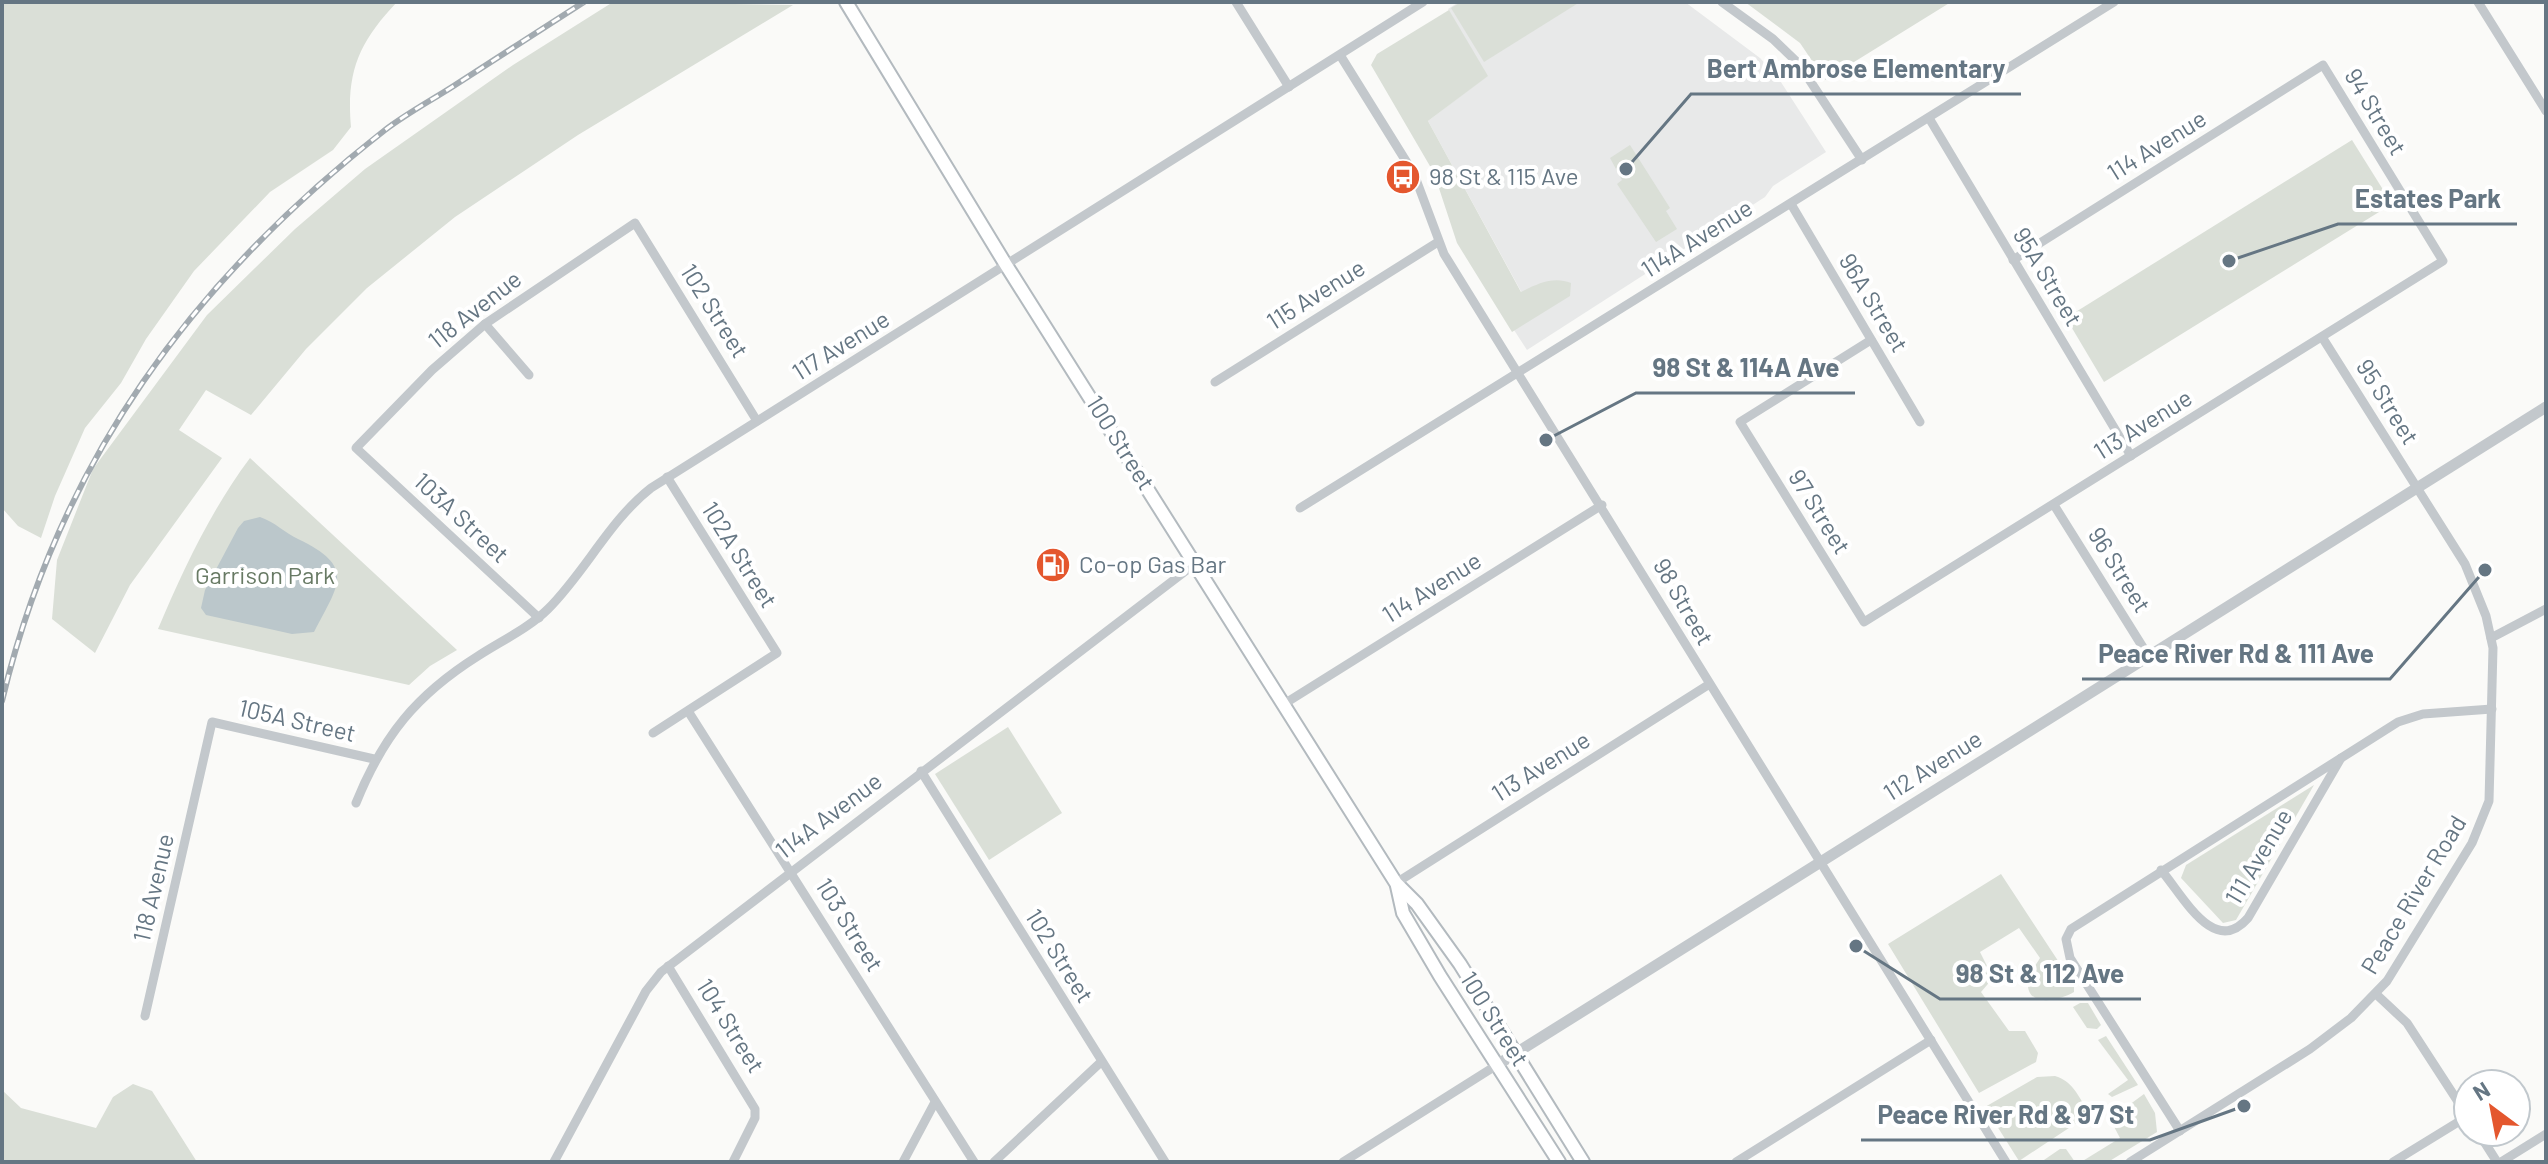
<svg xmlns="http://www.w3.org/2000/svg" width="2548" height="1164" font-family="Barlow,sans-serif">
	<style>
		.built { fill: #e8e9e9 }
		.green { fill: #dadfd7 }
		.water { fill: #bbc7cb }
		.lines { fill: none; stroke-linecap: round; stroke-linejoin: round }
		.secondary-casing { stroke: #b3babf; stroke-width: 16 }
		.minor { stroke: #c3c8cc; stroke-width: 9 }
		.tertiary { stroke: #c3c8cc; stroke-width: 11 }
		.secondary { stroke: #fff; stroke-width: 12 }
		.rail-casing { stroke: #a2aab0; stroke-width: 6 }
		.rail { stroke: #fff; stroke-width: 3; stroke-dasharray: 9; stroke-linecap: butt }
		.labels { text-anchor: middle; stroke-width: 8; stroke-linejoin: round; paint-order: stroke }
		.street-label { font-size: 24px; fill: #657683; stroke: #fff }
		.poi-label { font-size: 24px; fill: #657683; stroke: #fff; text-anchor: start }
		.park-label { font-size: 24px; fill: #687a64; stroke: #fff }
		.leader { fill: none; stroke: #657683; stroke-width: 3 }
		.callout-dot { fill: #657683; stroke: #fff; stroke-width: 3 }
		.callout-label { font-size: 26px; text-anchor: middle; font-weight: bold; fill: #657683; stroke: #fff; stroke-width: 8; stroke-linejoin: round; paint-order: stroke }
	</style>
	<rect width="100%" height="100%" fill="#fafaf8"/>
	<polygon class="built" points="1459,2 1685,2 1760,58 1777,76 1826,152 1773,186 1765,197 1527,350 1514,330 1535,317 1428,121 1487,76 1448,9"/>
	<g class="green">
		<path d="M2,2H397C359,42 346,72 351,127L333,150L270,192L194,271L146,339L121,383L85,428L55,496L41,538L18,526L2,508Z"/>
		<polygon points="613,2 793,5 578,135 455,217 367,288 306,349 251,415 206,390 179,430 222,458 130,585 95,653 52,619 57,560 93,469 207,315 295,229 365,169 513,65"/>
		<polygon points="1461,2 1580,2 1484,62 1451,8"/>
		<polygon points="1745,2 1951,2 1825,80 1800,43"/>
		<path d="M1449,10L1488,76L1428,121L1521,292C1537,284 1553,276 1571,283L1570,296L1512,332L1457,243L1434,173L1371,65L1377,54Z"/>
		<polygon points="2352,140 2392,204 2104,382 2066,318"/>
		<polygon points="1630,145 1670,208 1666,211 1677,229 1656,242 1617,184 1622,180 1610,158"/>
		<path d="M250,458L457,650L430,666L409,685L158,629C183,570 211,510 250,458Z"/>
		<polygon points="1008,727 1062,813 989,860 935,774"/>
		<polygon points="2314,785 2236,920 2223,923 2181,878 2186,865"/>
		<path d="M2001,874L2074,985V992C2061,1000 2026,1009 2028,982C2028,974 2036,965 2040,958L2019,928L1980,952L1993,978L1981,992L2009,1031H2025L2038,1053L2036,1062L1979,1093L1888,944Z"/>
		<polygon points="2080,1003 2088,1003 2101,1025 2097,1029 2087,1028 2073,1007"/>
		<polygon points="2106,1036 2138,1085 2112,1097 2108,1094 2128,1080 2098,1040"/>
		<path d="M2055,1076C2072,1081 2078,1095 2087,1110L2084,1118L2019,1161L1985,1107L2037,1077Z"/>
		<polygon points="133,1084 152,1091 197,1162 2,1162 2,1090 21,1108 96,1128 113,1097"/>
		<polygon points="2144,1094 2155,1113 2157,1132 2108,1162 2081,1162 2120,1138 2110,1119"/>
		<polygon points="2060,1149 2066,1149 2075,1162 2041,1162"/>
	</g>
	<path class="water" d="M260,517C275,522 285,533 298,539C357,567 338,585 314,632L292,634L206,615L201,608L205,590L238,528L244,521Z"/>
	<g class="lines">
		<g class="secondary-casing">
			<g id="secondary">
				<polyline points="846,2 1006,265 1396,883 1417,904 1460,964 1583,1162"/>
				<polyline points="1397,886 1403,913 1440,976 1559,1162"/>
			</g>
		</g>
		<g class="minor">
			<polyline points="1236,2 1289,87"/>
			<polyline points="1722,2 1773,39 1799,64 1862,160"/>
			<polyline points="2478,2 2546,111"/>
			<polyline points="1340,55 1414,174 1444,254 2006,1162"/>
			<polyline points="1929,118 2131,456"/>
			<polyline points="1791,204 1920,422"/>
			<polyline points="485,324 529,375"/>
			<polyline points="1871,340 1740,422 1864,622 2443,261 2323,65 2013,260"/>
			<polyline points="1215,382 1438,242"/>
			<polyline points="2054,505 2149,657"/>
			<polyline points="1300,508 2114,2"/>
			<polyline points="539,618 356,448 432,370 485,324 635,223 757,421"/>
			<polyline points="2491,638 2546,609"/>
			<polyline points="1284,704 1602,505"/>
			<polyline points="688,711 974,1162"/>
			<polyline points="653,733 777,653 667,477"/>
			<polyline points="921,771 1165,1162"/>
			<path d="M356,803C383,736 416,695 478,656C501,641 529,628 548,609C586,571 609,521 651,488L1423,2"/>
			<path d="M2161,870C2184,897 2214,957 2248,918L2341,758"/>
			<polyline points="1396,883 1708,685"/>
			<polyline points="668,966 755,1109 755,1118 733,1162"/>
			<polyline points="2376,994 2407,1023 2468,1117"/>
			<polyline points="145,1016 212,722 374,759"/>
			<polyline points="2180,1131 2070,958 2066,939 2071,929 2398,722 2423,714 2492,709"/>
			<polyline points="2478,1132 2497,1162"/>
			<polyline points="554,1162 646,991 661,972 1196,563"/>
			<polyline points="903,1162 935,1102"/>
			<polyline points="994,1162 1101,1062"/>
			<polyline points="1343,1162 1497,1065"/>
			<polyline points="1736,1162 1931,1040"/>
			<polyline points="2130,1162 2310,1049 2351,1018 2387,981 2472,843 2489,801 2493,648 2486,616 2465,564 2322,337"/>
			<polyline points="2393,1162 2468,1116"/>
			<polyline points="2501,1162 2546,1134"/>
		</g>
		<polyline class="tertiary" points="1497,1065 2546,407"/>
		<use href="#secondary" class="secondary"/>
		<g class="rail-casing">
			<path id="rail" d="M2,701C59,462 193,280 385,130C406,114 430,101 452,87C496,59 540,30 584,2"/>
		</g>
		<use href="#rail" class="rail"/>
	</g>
	<defs>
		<g id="bus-disc" transform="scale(1.8)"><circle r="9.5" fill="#e4572e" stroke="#fff"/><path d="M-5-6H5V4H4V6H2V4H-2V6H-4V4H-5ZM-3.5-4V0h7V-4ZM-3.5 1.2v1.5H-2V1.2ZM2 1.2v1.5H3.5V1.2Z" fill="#fff"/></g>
		<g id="fuel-disc" transform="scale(1.8)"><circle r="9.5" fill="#e4572e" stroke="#fff"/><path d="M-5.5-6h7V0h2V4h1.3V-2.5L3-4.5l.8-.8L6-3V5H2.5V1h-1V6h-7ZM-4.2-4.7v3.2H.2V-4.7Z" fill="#fff"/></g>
	</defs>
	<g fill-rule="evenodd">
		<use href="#bus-disc" x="1403" y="177"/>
		<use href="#fuel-disc" x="1053" y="565"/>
	</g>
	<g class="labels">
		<g class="street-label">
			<text transform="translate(2375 112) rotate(59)" y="8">94 Street</text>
			<text transform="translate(2157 146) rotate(-32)" y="8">114 Avenue</text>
			<text transform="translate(1697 239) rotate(-32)" y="8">114A Avenue</text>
			<text transform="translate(2047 277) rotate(59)" y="8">95A Street</text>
			<text transform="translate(1316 295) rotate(-32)" y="8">115 Avenue</text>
			<text transform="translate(1873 303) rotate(59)" y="8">96A Street</text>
			<text transform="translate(475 310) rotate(-38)" y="8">118 Avenue</text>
			<text transform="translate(714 311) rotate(58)" y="8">102 Street</text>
			<text transform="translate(841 346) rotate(-32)" y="8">117 Avenue</text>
			<text transform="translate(2387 402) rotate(58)" y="8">95 Street</text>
			<text transform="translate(2143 425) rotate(-32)" y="8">113 Avenue</text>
			<text transform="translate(1120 443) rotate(58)" y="8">100 Street</text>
			<text transform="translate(1819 512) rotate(58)" y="8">97 Street</text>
			<text transform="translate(461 518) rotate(43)" y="8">103A Street</text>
			<text transform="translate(739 555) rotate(58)" y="8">102A Street</text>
			<text transform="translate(2119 570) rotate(58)" y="8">96 Street</text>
			<text transform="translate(1432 588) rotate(-32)" y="8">114 Avenue</text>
			<text transform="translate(1683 602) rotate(60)" y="8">98 Street</text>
			<text transform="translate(297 721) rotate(13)" y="8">105A Street</text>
			<text transform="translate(1933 766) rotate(-32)" y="8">112 Avenue</text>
			<text transform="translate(1541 767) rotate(-32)" y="8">113 Avenue</text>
			<text transform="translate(829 816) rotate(-37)" y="8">114A Avenue</text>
			<text transform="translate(2259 857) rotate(-59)" y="8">111 Avenue</text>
			<text transform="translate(154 888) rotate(-77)" y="8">118 Avenue</text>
			<text transform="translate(2414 895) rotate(-59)" y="8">Peace River Road</text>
			<text transform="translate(849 925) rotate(58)" y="8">103 Street</text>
			<text transform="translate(1059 956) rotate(58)" y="8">102 Street</text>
			<text transform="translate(1494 1019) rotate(58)" y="8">100 Street</text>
			<text transform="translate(730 1026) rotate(58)" y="8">104 Street</text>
		</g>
		<g class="poi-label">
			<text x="1429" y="185">98 St &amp; 115 Ave</text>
			<text x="1079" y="573">Co-op Gas Bar</text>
		</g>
		<g class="park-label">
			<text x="265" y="584">Garrison Park</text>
		</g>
	</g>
	<path class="leader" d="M1626 169L1691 94H2021M2229 261L2338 224H2517M1546 440L1636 393H1855M2485 570L2390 679H2082M1856 946L1940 999H2141M2244 1106L2150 1140H1861"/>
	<g class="callout-dot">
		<circle cx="1626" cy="169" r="8"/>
		<circle cx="2229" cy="261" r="8"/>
		<circle cx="1546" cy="440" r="8"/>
		<circle cx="2485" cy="570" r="8"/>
		<circle cx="1856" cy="946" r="8"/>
		<circle cx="2244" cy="1106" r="8"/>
	</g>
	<g class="callout-label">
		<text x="1856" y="78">Bert Ambrose Elementary</text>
		<text x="2428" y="208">Estates Park</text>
		<text x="1746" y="377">98 St &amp; 114A Ave</text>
		<text x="2236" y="663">Peace River Rd &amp; 111 Ave</text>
		<text x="2040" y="983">98 St &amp; 112 Ave</text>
		<text x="2006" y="1124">Peace River Rd &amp; 97 St</text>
	</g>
	<rect width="2548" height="1164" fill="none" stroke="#657683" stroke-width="8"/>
	<g transform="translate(2492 1108) rotate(328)"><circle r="38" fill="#ffffff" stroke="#c1c8cd" stroke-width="2"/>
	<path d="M0-6L14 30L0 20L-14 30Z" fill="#e4572e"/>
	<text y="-12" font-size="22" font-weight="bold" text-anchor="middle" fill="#657683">N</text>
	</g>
</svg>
